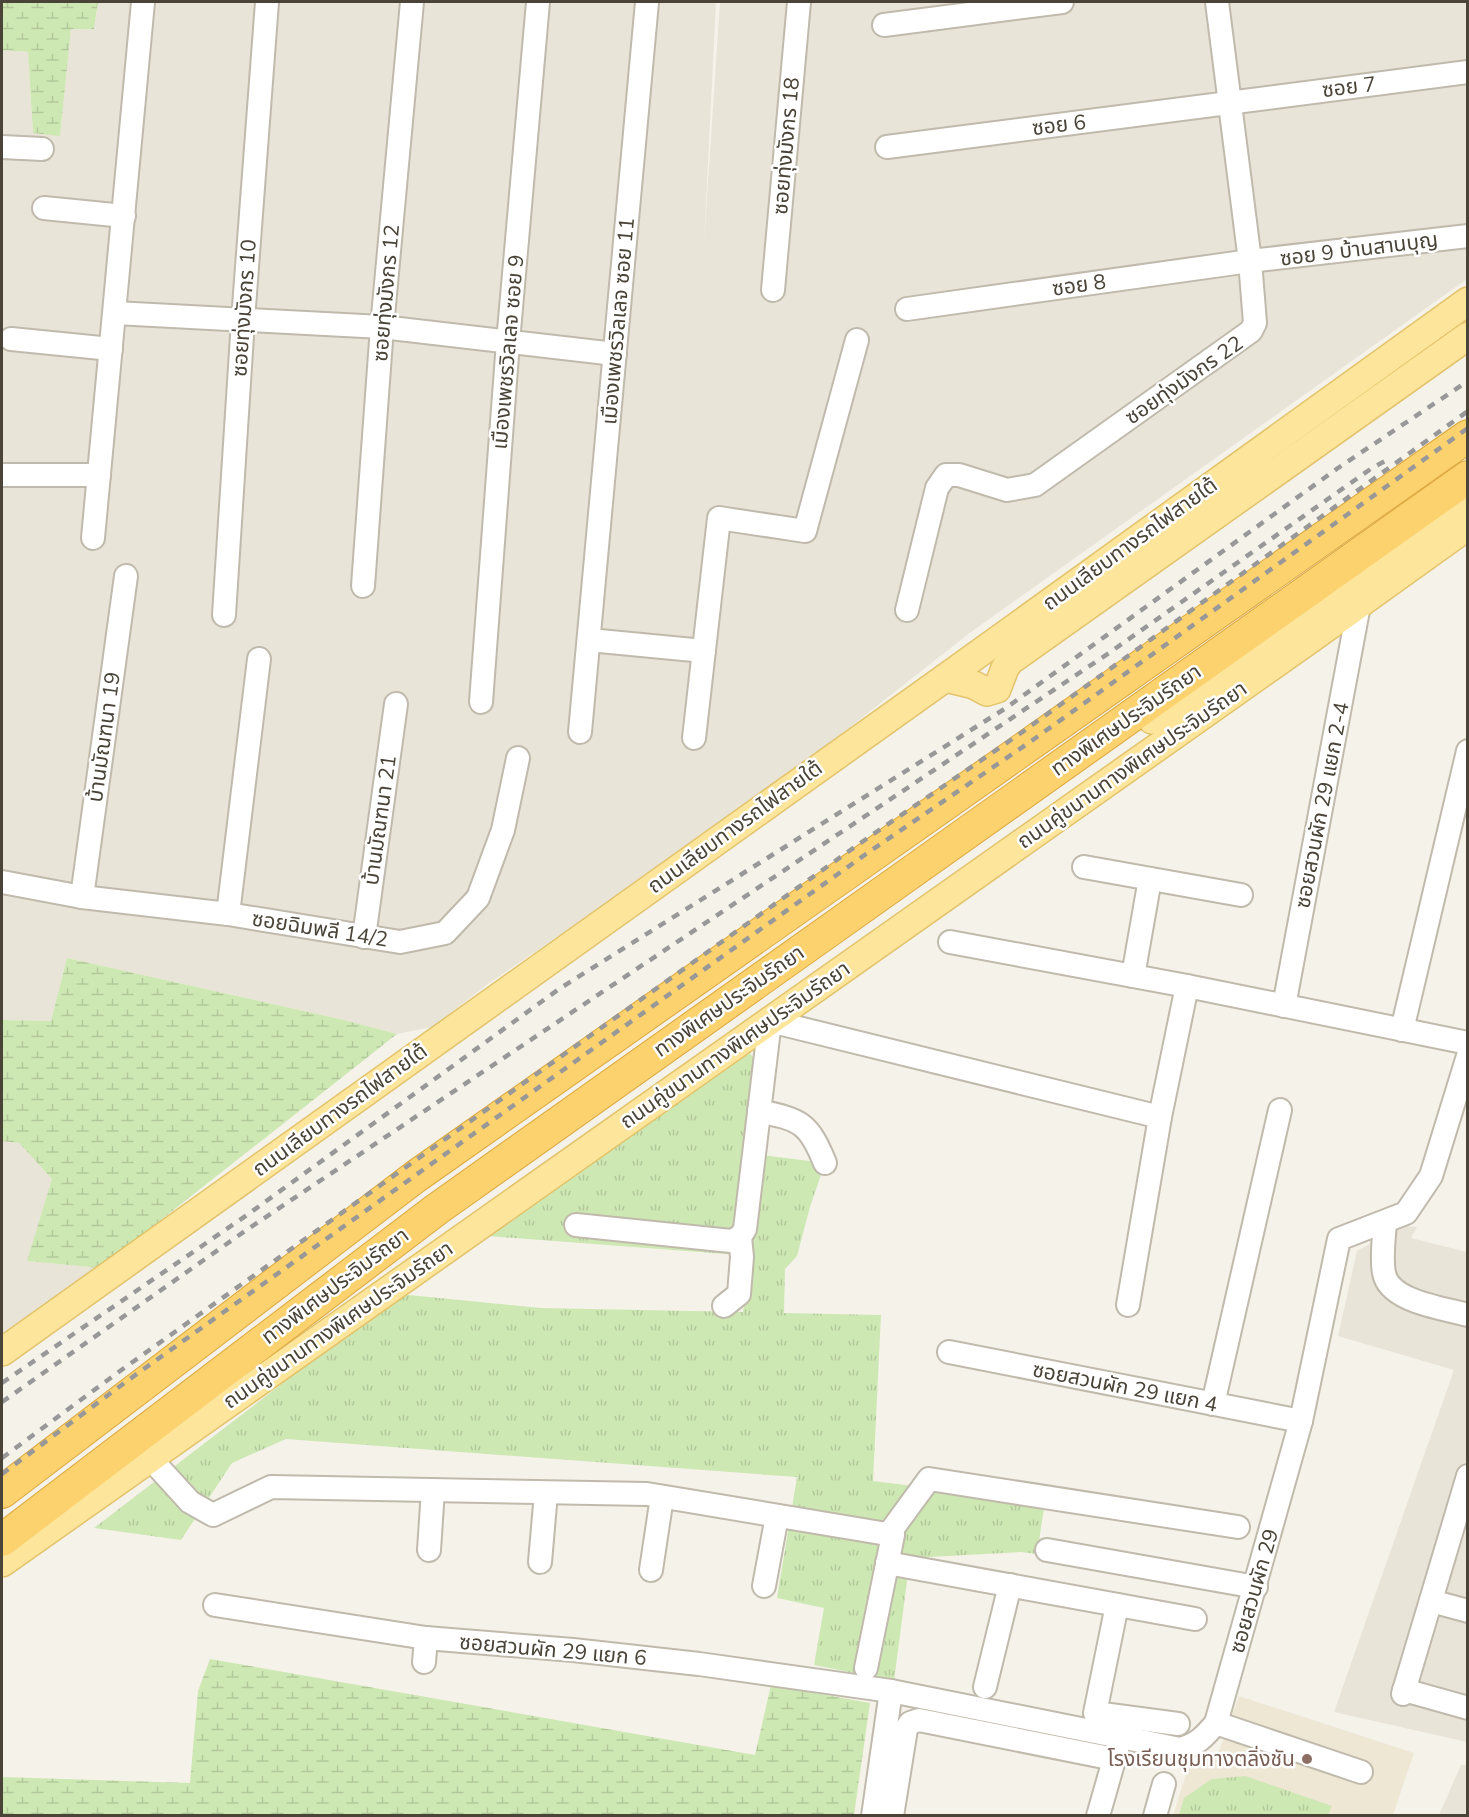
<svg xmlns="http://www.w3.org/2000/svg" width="1469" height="1817" font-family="'Nunito Sans','Noto Sans Thai',sans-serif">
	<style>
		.residential { fill: #e9e4d8 }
		.education { fill: #ede7d4 }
		.grass { fill: url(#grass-tufts) }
		.wetland { fill: url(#wetland-marsh) }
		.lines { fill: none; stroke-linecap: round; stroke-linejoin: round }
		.minor-casing { stroke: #c0baac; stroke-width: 26 }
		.major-casing { stroke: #e3c36a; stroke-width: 30 }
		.highway-casing { stroke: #dca73c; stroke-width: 34 }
		.minor { stroke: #fff; stroke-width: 22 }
		.major { stroke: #fde59b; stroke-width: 27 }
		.highway { stroke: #fcd26e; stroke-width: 32 }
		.rail { stroke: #989898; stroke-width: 4.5; stroke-dasharray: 8 8; stroke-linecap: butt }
		.education-dot { fill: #8d6e63; stroke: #fff; stroke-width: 2 }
		.labels { text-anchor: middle; stroke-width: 5; stroke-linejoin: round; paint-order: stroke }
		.street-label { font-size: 21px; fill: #494338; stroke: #fff }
		.education-label { font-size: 21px; fill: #785e54; stroke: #fff; text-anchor: end }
	</style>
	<defs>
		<pattern id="grass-tufts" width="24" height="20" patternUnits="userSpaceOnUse" patternTransform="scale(1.5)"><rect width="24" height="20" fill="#cee8b3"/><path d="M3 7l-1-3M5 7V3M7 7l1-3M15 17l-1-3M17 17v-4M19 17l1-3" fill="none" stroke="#b2c89b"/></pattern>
		<pattern id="wetland-marsh" width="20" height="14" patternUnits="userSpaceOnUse" patternTransform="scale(1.5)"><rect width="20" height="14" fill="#cee8b3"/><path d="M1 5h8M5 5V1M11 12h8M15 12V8" fill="none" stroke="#b2c89b"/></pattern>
	</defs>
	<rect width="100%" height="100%" fill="#f5f2ea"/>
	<g class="residential">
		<polygon points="98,2 716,2 704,243 720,2 1467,2 1467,279 971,632 757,800 488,984 432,1027 397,1034 344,1020 67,958 51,1021 2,1020 2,50 28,52 33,133 60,135 71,28 94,29"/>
		<polygon points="2,1140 19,1143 52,1179 28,1261 100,1268 2,1337"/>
		<polygon points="1402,1226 1417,1227 1411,1238 1467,1252 1467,1742 1334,1712 1454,1370 1338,1336 1357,1251"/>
		<polygon points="1461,1765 1467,1765 1467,1815 1439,1815"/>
	</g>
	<polygon class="education" points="1239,1696 1414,1753 1393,1815 1173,1816 1189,1764 1219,1751"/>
	<g class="grass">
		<polygon points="748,1051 757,1062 746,1153 825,1163 810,1207 797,1256 785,1269 784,1313 881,1315 873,1481 1045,1502 1037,1554 1021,1552 910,1558 894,1681 814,1665 824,1608 777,1598 797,1477 286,1439 232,1463 181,1540 94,1528 399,1294 541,1308 743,1312 752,1256 488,1236"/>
		<polygon points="1245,1776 1332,1806 1328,1815 1179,1815 1184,1798 1212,1779"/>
	</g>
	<g class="wetland">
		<polygon points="2,2 98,2 94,29 71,29 60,136 33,133 28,52 2,50"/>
		<polygon points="67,958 344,1020 397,1034 100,1268 27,1261 52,1179 19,1143 2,1141 2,1020 51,1021"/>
		<polygon points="210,1659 755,1755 771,1685 870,1703 854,1815 2,1816 2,1777 190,1783 198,1691"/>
	</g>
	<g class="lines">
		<g class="minor-casing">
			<g id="minor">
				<polyline points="884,25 1062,2"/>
				<polyline points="2,147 42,149"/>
				<polyline points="887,147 1468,72"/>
				<polyline points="44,208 124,216"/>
				<polyline points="773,290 799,2"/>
				<polyline points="907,309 1250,261 1468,236"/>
				<polyline points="115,313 382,327 615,354"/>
				<polyline points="11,339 111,349"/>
				<polyline points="2,475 99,475"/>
				<polyline points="93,538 143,2"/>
				<polyline points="363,586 382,327 412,2"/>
				<polyline points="907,610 937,488 946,475 959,475 1007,490 1035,485 1251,331 1255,323 1250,261 1217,2"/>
				<polyline points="224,615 243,320 267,2"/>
				<polyline points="589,640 704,651"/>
				<polyline points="481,702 508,342 538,2"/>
				<polyline points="580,732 647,2"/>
				<polyline points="694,738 719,518 805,531 857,340"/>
				<polyline points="1084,867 1241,895"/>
				<polyline points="2,882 82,897 228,914 400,942 445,933 478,898 503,830 518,758"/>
				<polyline points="82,897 126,576"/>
				<polyline points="228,914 259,659"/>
				<polyline points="364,937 396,704"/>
				<polyline points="950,942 1187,986 1468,1043"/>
				<polyline points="1133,976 1150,879"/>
				<polyline points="1284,1006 1359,605"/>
				<polyline points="1402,1030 1468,751"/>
				<path d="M759,1111C801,1120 808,1122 825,1163"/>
				<path d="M1385,1222C1384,1238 1381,1258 1384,1273C1389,1302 1444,1308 1468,1315"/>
				<polyline points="576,1225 731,1241 740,1237 745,1229 770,1021 1160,1117"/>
				<polyline points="1128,1305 1160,1117 1187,986"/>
				<polyline points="724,1306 739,1294 742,1257 740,1237"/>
				<polyline points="949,1352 1301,1421"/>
				<polyline points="1213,1404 1280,1110"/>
				<polyline points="150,1458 190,1502 213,1515 271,1487 647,1494 893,1535 866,1668"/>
				<polyline points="888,1535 929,1479 1238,1527"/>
				<polyline points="429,1550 433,1490"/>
				<polyline points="1047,1550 1256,1587"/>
				<polyline points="540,1562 546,1493"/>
				<polyline points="887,1563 1195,1619"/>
				<polyline points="651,1570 662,1497"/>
				<polyline points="764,1586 777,1516"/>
				<polyline points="1431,1601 1468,1611"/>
				<polyline points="215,1605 426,1638 573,1650 699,1664 891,1691"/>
				<polyline points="1117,1605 1095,1713 1178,1724"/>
				<polyline points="424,1662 426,1638"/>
				<polyline points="985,1687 1010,1585"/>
				<polyline points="1404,1690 1468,1708"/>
				<polyline points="1403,1694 1468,1476"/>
				<polyline points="1216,1723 1361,1772"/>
				<path d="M873,1816L891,1691L1180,1749C1197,1745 1205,1736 1216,1723L1301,1421L1339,1239L1406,1213L1431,1176L1468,1056"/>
				<polyline points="892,1816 906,1729 910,1723 919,1720 1114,1759"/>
				<polyline points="1098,1816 1118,1746"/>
				<polyline points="1155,1816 1164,1784"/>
			</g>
		</g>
		<g class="major-casing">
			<g id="major">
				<polyline points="945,678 974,685 987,692 997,689 1005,668 1010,661 1468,336"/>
				<polyline points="1152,720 1468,498"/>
				<polyline points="2,1352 945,678 1468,301"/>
				<polyline points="2,1563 1312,638 1468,526"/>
			</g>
		</g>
		<g class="highway-casing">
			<g id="highway">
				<polyline points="2,1492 415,1177 1468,436"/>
				<polyline points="2,1540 437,1209 1468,477"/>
			</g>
		</g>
		<use href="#minor" class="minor"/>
		<use href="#major" class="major"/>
		<use href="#highway" class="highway"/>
		<g class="rail">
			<polyline points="2,1383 247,1215 559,989 1006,708 1338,468 1468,381"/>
			<polyline points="2,1402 245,1231 1109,653 1372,468 1391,458"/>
			<polyline points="2,1458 120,1371 859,844 1021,733 1468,411"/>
			<polyline points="2,1474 127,1381 866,854 1030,742 1468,428"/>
		</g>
	</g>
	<circle class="education-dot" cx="1307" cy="1759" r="6"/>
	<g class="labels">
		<g class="street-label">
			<text transform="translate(1349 87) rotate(-7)" y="7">ซอย 7</text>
			<text transform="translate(1059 125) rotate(-7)" y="7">ซอย 6</text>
			<text transform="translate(786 146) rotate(-85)" y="7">ซอยทุ่งมังกร 18</text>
			<text transform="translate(1359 249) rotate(-7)" y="7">ซอย 9 บ้านสานบุญ</text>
			<text transform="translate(1079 285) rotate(-8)" y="7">ซอย 8</text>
			<text transform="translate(386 293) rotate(-85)" y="7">ซอยทุ่งมังกร 12</text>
			<text transform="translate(244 308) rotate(-86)" y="7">ซอยทุ่งมังกร 10</text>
			<text transform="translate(618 321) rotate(-85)" y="7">เมืองเพชรวิลเลจ ซอย 11</text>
			<text transform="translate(508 352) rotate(-85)" y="7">เมืองเพชรวิลเลจ ซอย 9</text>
			<text transform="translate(1184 380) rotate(-35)" y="7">ซอยทุ่งมังกร 22</text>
			<text transform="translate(1130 544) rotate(-36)" y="7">ถนนเลียบทางรถไฟสายใต้</text>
			<text transform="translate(1126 720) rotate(-35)" y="7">ทางพิเศษประจิมรัถยา</text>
			<text transform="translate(104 737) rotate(-82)" y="7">บ้านมัณฑนา 19</text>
			<text transform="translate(1132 765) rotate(-35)" y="7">ถนนคู่ขนานทางพิเศษประจิมรัถยา</text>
			<text transform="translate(1322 805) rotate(-79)" y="7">ซอยสวนผัก 29 แยก 2-4</text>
			<text transform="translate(380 820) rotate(-82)" y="7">บ้านมัณฑนา 21</text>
			<text transform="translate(735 827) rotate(-36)" y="7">ถนนเลียบทางรถไฟสายใต้</text>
			<text transform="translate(320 929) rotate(9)" y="7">ซอยฉิมพลี 14/2</text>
			<text transform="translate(729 1001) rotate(-35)" y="7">ทางพิเศษประจิมรัถยา</text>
			<text transform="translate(735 1045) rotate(-35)" y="7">ถนนคู่ขนานทางพิเศษประจิมรัถยา</text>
			<text transform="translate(340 1110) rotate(-36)" y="7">ถนนเลียบทางรถไฟสายใต้</text>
			<text transform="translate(335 1286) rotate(-37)" y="7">ทางพิเศษประจิมรัถยา</text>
			<text transform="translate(338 1325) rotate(-35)" y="7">ถนนคู่ขนานทางพิเศษประจิมรัถยา</text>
			<text transform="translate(1125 1387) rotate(11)" y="7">ซอยสวนผัก 29 แยก 4</text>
			<text transform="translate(1254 1591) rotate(-74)" y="7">ซอยสวนผัก 29</text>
			<text transform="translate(553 1650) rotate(5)" y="7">ซอยสวนผัก 29 แยก 6</text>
		</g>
		<g class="education-label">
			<text x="1295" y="1766">โรงเรียนชุมทางตลิ่งชัน</text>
		</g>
	</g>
	<rect width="1469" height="1817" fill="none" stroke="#494338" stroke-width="6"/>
</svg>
